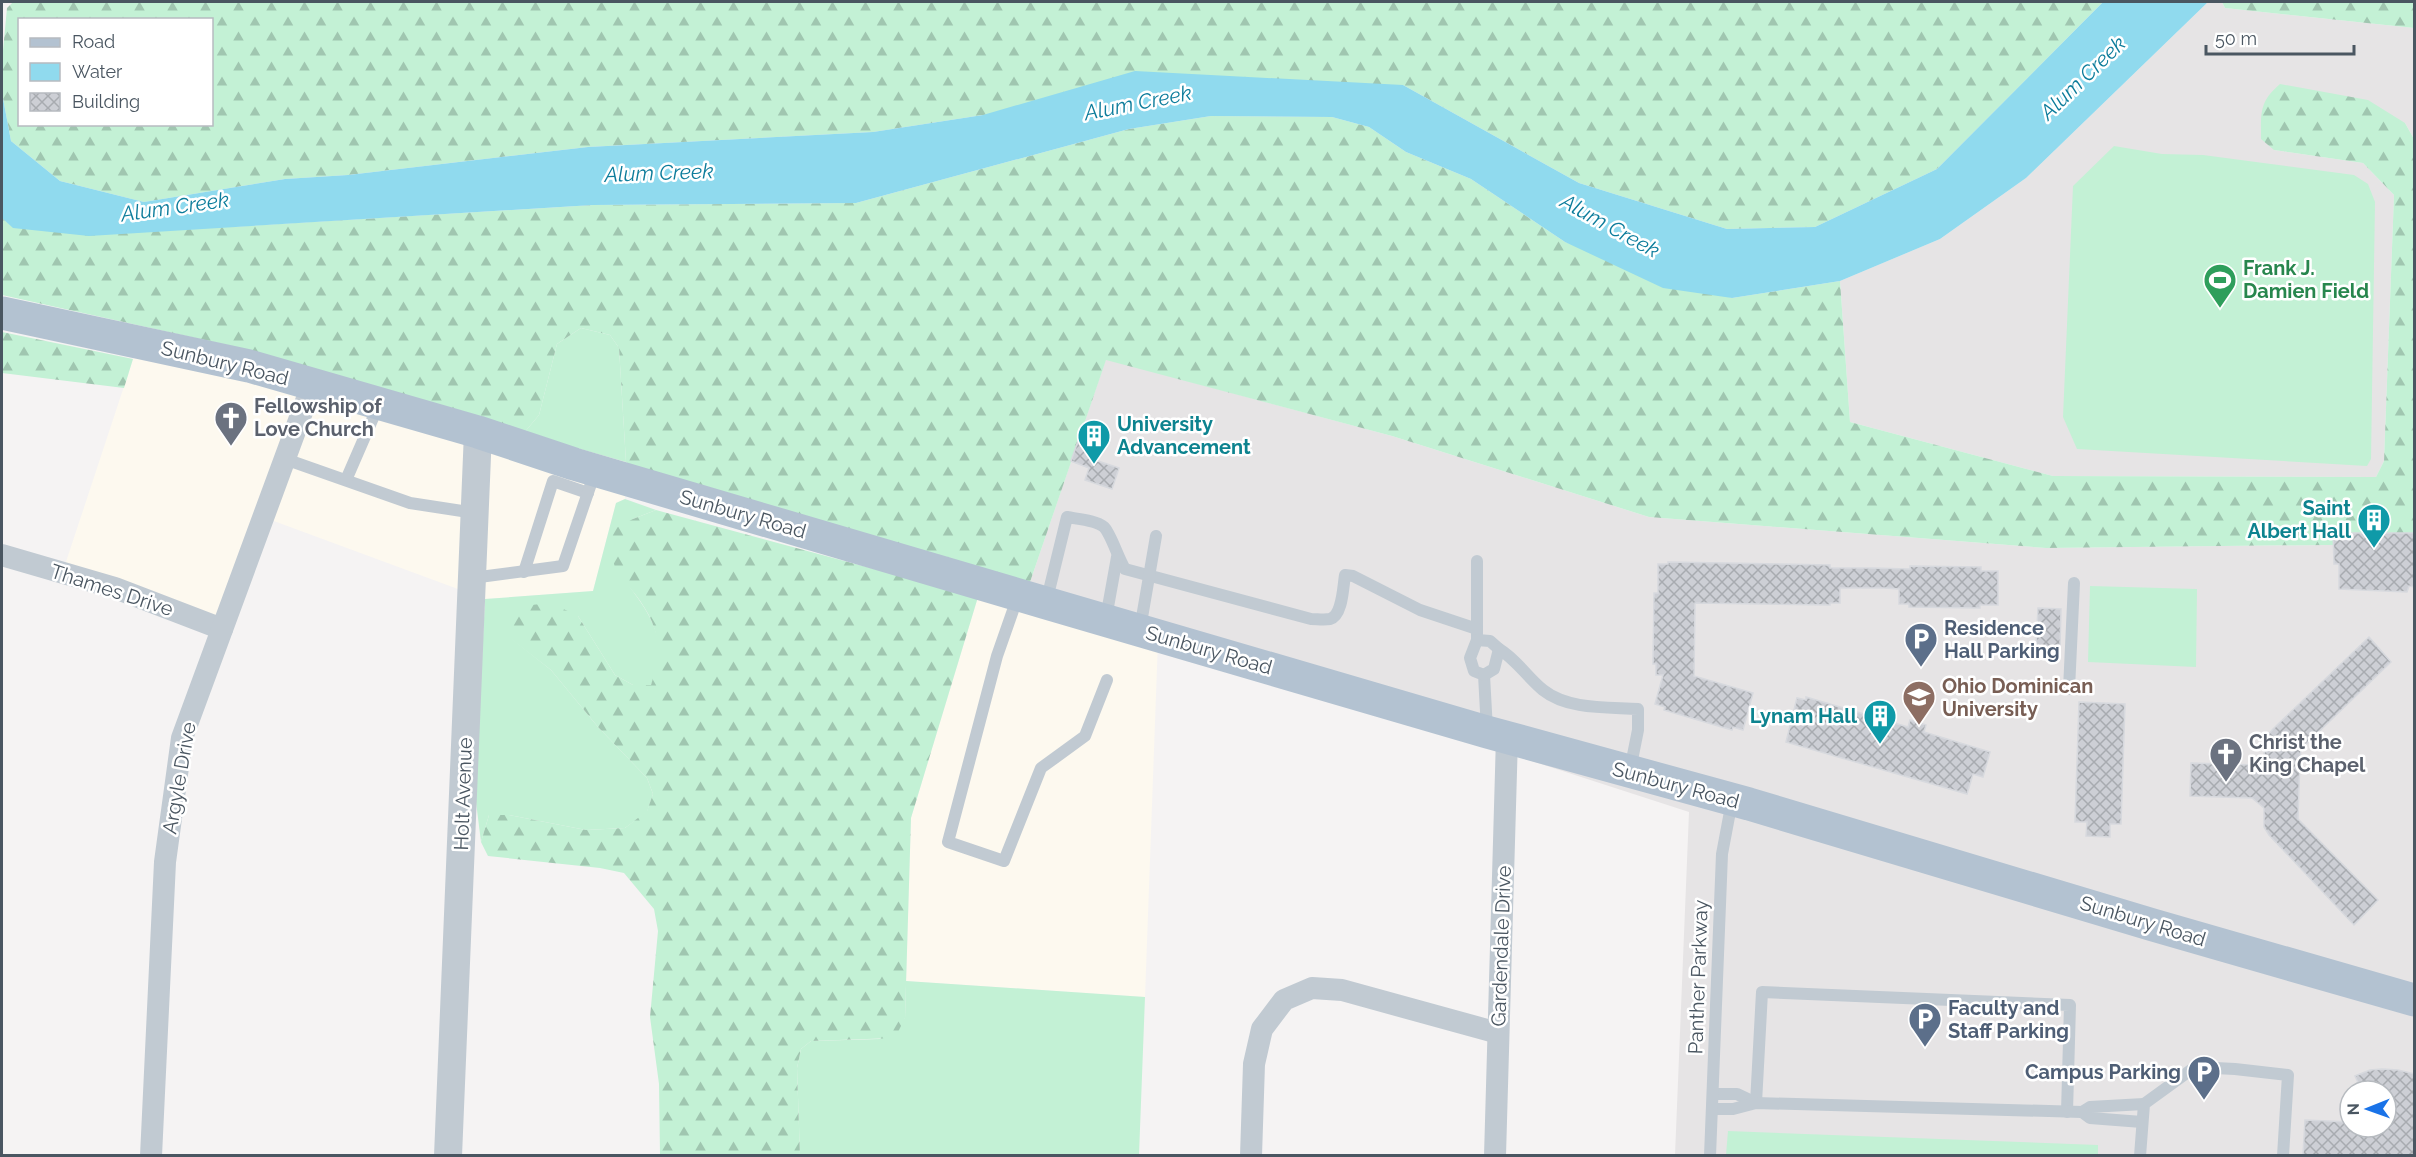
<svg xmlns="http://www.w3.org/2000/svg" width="2416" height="1157" font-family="Raleway,sans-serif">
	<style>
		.commercial { fill: #fdf9ef }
		.education { fill: #e6e4e5; fill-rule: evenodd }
		.grass { fill: #c3f1d5 }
		.forest { fill: url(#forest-firs); fill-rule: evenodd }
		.water { fill: #90daee }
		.building { fill: url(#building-cross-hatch); stroke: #d7d9de; stroke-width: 1.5 }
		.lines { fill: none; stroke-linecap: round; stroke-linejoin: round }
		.service { stroke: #c1cad2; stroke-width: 12 }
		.minor { stroke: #c1cad2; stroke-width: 22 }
		.tertiary { stroke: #c1cad2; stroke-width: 28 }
		.primary { stroke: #b3c2d1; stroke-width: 33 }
		.labels { text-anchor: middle; stroke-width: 5; stroke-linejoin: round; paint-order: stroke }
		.leisure-label { font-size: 20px; font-weight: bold; fill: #27864d; stroke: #fff; text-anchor: start }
		.street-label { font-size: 20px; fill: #4a5661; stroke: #fff }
		.worship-label { font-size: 20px; font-weight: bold; fill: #5b616d; stroke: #fff; text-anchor: start }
		.culture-label { font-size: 20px; font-weight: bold; fill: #0d838f; stroke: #fff; text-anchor: end }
		.service-label { font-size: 20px; font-weight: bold; fill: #4e5e75; stroke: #fff; text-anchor: start }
		.education-label { font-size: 20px; font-weight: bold; fill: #785e54; stroke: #fff; text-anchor: start }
		.water-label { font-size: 21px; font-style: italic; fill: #0c7c9b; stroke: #fff }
	</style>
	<defs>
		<pattern id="forest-firs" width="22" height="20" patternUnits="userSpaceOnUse" patternTransform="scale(1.5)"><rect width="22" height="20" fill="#c3f1d5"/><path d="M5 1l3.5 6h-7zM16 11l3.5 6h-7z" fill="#a0c6b0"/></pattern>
		<pattern id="building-cross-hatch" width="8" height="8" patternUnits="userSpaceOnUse" patternTransform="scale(1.5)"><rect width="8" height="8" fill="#cdcfd5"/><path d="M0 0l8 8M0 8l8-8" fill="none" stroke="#a8abb0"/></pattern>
	</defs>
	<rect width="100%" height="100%" fill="#f5f3f3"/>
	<g class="commercial">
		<polygon points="144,326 236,347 626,462 625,499 616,503 593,591 485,599 263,517 217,633 61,577"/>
		<polygon points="978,597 1158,640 1145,997 906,981 911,818"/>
	</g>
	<g class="education">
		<polygon points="2208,2 2222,2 2225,8 2414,28 2414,139 2405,123 2274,150 2363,163 2394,195 2384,461 2376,477 2053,476 1850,422 1840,281 1940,239 2026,178"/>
		<path d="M1106,359L1392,436L1649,517L2046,548L2414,544V1155H1675L1689,812L1026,597L1029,585ZM2350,1091H2386V1127H2350Z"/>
	</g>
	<g class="grass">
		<polygon points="2114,146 2162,154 2203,155 2354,175 2368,184 2375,202 2371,459 2367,466 2077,449 2063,417 2073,186"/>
		<polygon points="581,328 610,335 619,348 626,462 524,433 539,415 557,344"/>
		<path d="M625,499L656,510L633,519L616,569C635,595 665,626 658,662C657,670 654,677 651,685H633L615,675L578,616L512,639L551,670L598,727L647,778L653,794L647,812L625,828L586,830L509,815H489L481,842L475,794L485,599L593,591L616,503Z"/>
		<polygon points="2090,586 2197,589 2196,667 2088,662"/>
		<polygon points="906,981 1145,997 1139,1155 800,1156 797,1068 801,1049 811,1041 880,1039 905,1018"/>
		<polygon points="1728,1131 2098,1145 2098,1155 1726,1155"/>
	</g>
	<g class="forest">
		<path d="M13,2H2103L1937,169L1815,227L1727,229L1579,183L1403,85L983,115L873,132L588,147L348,175L285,179L144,202L60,181L11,141L2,93V61L7,8ZM20,20H212V124H20Z"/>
		<polygon points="2222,2 2414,2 2414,28 2225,8"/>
		<path d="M2280,84L2368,100L2405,123L2414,139V544L2046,548L1649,517L1392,436L1106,360L1029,585L636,469L626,462L619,348L610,335L581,328L557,344L539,415L524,433L236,347L2,295V218L14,228L231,227L593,205L856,203L1129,129L1211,116L1332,117L1369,127L1406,152L1471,179L1565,242L1732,298L1840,281L1850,422L2053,476L2376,477L2384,461L2394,195L2363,163L2274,150L2261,139C2261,113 2259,102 2280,84Z"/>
		<polygon points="2,332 133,359 124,388 2,373"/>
		<path d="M656,510L978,597L911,818L905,1018L895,1038L811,1041L801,1049L797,1068L800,1155H660L659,1084L650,1017L658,931L654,909L624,873L600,868L488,856L481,842L489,815H509L586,830L625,828L647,811L653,794L647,778L598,727L551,670L511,639L508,618L521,606L551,603L578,616L615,675L633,685H651C663,648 659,625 635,594C629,586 618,577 615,568C612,556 612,542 612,530L633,519Z"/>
	</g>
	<polygon class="water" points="2103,2 2208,2 2026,178 1940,239 1840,281 1732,298 1663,288 1565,242 1471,179 1406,152 1369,127 1332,117 1211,116 1129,129 856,203 593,205 89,236 13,228 2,218 2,93 11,141 60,181 144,202 285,179 348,175 588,147 873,132 983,115 1135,71 1403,85 1579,183 1727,229 1815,227 1937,169"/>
	<g class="building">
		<polygon points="1078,441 1096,447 1092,459 1119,468 1112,489 1085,480 1089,468 1071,461"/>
		<polygon points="2333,531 2344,531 2348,533 2415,533 2415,587 2409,586 2407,592 2339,589 2339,564 2334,564"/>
		<polygon points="1668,562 1830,565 1830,568 1870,568 1910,569 1910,566 1981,567 1981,571 1998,571 1998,605 1980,605 1980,608 1909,607 1909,604 1899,604 1899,589 1884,588 1840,588 1840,603 1830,603 1830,605 1695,603 1694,676 1753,693 1743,730 1733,727 1732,730 1664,710 1665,707 1655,704 1663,675 1656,675 1656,664 1653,664 1654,593 1658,593 1658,564 1668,564"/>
		<polygon points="2038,608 2061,609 2060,647 2036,646"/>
		<polygon points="2369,637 2391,662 2301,749 2300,758 2298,819 2378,900 2354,925 2269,835 2264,827 2264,808 2252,798 2190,796 2191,763 2256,765 2264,755 2266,737 2273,729"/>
		<polygon points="1806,697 1908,727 1910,720 1926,725 1924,732 1990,752 1983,777 1973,774 1967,794 1786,742 1797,698 1806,700"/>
		<polygon points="2079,702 2125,704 2121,824 2110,824 2110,837 2086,836 2087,822 2075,822"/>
		<polygon points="2382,1069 2398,1070 2415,1074 2415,1155 2303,1155 2305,1120 2350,1122 2350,1127 2386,1127 2386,1091 2362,1091 2355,1076 2370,1070"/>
	</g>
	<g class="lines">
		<g class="service">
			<polyline points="285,459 410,503 475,513"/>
			<polyline points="346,480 379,404"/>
			<polyline points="1477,561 1477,640 1470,658 1474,671 1484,675 1487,730"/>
			<polyline points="524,572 553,481 588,493"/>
			<polyline points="472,578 563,566 595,472"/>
			<polyline points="1018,596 997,656 948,842 1004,861 1041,768 1085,736 1107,680"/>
			<path d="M1046,603L1067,517C1077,519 1096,520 1104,527C1111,534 1118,558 1125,569L1311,619C1317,619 1324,620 1330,619C1343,615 1343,586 1345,575L1353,576L1420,610L1477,629"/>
			<polyline points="1106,618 1117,557"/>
			<polyline points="1140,629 1156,536"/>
			<polyline points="1477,640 1490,641 1499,649"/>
			<path d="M1484,675L1494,669L1499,649C1516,659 1527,677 1543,690C1568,710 1608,707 1638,709V730L1630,770"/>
			<polyline points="2069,689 2074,583"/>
			<polyline points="1713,1094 1737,1094 1756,1103"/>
			<polyline points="1756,1103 1762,992 2070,1005 2067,1112"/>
			<polyline points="1712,1109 1733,1109 1756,1103 2082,1112 2090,1107 2144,1104"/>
			<polyline points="2082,1112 2090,1118 2142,1122"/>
			<polyline points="1710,1156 1722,854 1732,801"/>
			<polyline points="2140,1156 2144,1104 2195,1067 2235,1069 2288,1075 2283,1156"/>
		</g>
		<g class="minor">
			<polyline points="2,555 115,588 222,629"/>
			<polyline points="151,1156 165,862 182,738 312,385"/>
			<polyline points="1251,1156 1254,1064 1262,1029 1284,1000 1312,988 1342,990 1498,1033"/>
			<polyline points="1495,1156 1507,737"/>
		</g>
		<polyline class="tertiary" points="448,1156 478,432"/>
		<polyline class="primary" points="2,313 249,366 478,432 574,464 1046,603 1487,732 1749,804 2153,925 2414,1000"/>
	</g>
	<defs>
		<g id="stadium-pin" transform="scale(1.725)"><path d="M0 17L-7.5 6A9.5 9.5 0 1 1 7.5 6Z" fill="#2e9e5b" stroke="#fff"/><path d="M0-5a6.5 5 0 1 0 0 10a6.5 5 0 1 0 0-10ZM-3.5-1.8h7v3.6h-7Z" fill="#fff"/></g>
		<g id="church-pin" transform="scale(1.725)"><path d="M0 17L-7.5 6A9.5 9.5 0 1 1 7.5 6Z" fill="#6b7280" stroke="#fff"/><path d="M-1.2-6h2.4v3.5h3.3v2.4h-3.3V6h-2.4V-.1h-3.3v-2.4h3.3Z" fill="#fff"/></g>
		<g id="building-pin" transform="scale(1.725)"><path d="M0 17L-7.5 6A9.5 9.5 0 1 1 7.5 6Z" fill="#0f9aa8" stroke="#fff"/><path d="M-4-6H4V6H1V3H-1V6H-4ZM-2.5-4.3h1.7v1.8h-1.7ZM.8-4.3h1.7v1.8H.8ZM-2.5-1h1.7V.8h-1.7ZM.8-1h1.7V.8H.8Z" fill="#fff"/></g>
		<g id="parking-pin" transform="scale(1.725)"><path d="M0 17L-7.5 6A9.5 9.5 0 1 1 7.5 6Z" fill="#5c6f8a" stroke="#fff"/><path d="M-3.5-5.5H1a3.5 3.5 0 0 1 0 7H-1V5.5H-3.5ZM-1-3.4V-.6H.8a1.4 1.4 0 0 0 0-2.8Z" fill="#fff"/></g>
		<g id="university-pin" transform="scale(1.725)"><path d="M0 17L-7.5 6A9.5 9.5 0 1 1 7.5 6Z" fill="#8d6e63" stroke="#fff"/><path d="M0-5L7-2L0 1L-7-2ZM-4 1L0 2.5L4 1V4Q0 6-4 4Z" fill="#fff"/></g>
	</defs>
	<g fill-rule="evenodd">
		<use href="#stadium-pin" x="2220" y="280"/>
		<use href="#church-pin" x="231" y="418"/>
		<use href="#building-pin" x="1094" y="436"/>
		<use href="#building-pin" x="2374" y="520"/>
		<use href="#parking-pin" x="1921" y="639"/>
		<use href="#university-pin" x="1919" y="697"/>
		<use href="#building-pin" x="1880" y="716"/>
		<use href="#church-pin" x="2226" y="754"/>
		<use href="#parking-pin" x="1925" y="1019"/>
		<use href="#parking-pin" x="2204" y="1072"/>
	</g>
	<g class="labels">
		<g class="leisure-label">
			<text x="2243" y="275">Frank J.<tspan x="2243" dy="23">Damien Field</tspan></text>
		</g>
		<g class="street-label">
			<text transform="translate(225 363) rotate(14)" y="7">Sunbury Road</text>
			<text transform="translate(743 514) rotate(16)" y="7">Sunbury Road</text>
			<text transform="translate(112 590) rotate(18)" y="7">Thames Drive</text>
			<text transform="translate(1209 650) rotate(16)" y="7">Sunbury Road</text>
			<text transform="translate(179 778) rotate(-80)" y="7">Argyle Drive</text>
			<text transform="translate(1676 785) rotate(15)" y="7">Sunbury Road</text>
			<text transform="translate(463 794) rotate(-88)" y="7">Holt Avenue</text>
			<text transform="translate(2143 921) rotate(17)" y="7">Sunbury Road</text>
			<text transform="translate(1501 946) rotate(-88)" y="7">Gardendale Drive</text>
			<text transform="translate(1698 977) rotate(-88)" y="7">Panther Parkway</text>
		</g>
		<g class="worship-label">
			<text x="254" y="413">Fellowship of<tspan x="254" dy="23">Love Church</tspan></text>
			<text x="2249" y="749">Christ the<tspan x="2249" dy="23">King Chapel</tspan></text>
		</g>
		<g class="culture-label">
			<text x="1117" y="431" text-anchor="start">University<tspan x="1117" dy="23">Advancement</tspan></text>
			<text x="2351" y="515">Saint<tspan x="2351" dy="23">Albert Hall</tspan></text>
			<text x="1857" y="723">Lynam Hall</text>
		</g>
		<g class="service-label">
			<text x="1944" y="635">Residence<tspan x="1944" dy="23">Hall Parking</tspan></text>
			<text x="1948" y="1015">Faculty and<tspan x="1948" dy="23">Staff Parking</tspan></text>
			<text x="2181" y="1079" text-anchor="end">Campus Parking</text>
		</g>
		<g class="education-label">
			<text x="1942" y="693">Ohio Dominican<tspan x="1942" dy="23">University</tspan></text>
		</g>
		<g class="water-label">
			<text transform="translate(2083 78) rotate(-44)" y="7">Alum Creek</text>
			<text transform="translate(1138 103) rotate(-11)" y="7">Alum Creek</text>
			<text transform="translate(659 173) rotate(-2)" y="7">Alum Creek</text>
			<text transform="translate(175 207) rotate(-8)" y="7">Alum Creek</text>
			<text transform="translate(1610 226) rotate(29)" y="7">Alum Creek</text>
		</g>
	</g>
	<rect width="2416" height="1157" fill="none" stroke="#4a5661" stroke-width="6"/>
	<rect x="18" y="18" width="195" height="108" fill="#ffffff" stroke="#b7bbc0" stroke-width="1.5"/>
	<rect x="30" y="38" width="30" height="9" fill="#b3c2d1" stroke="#b7bbc0" stroke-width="1.5"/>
	<text x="72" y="48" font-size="18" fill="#4a5661">Road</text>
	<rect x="30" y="63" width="30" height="18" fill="#90daee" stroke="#b7bbc0" stroke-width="1.5"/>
	<text x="72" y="78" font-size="18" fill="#4a5661">Water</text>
	<rect x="30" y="93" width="30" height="18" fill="url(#building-cross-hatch)" stroke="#b7bbc0" stroke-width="1.5"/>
	<text x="72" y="108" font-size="18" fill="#4a5661">Building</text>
	<g transform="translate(2368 1109) rotate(269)"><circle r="28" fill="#ffffff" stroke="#b7bbc0" stroke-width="1.5"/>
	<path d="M0-4.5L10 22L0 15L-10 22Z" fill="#1a73e8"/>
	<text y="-9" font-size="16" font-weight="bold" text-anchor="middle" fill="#4a5661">N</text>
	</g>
	<path d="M2206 45v9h148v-9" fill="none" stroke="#4a5661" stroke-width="3"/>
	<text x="2215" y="45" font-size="18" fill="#4a5661" stroke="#ffffff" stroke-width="4.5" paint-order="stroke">50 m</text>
</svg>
